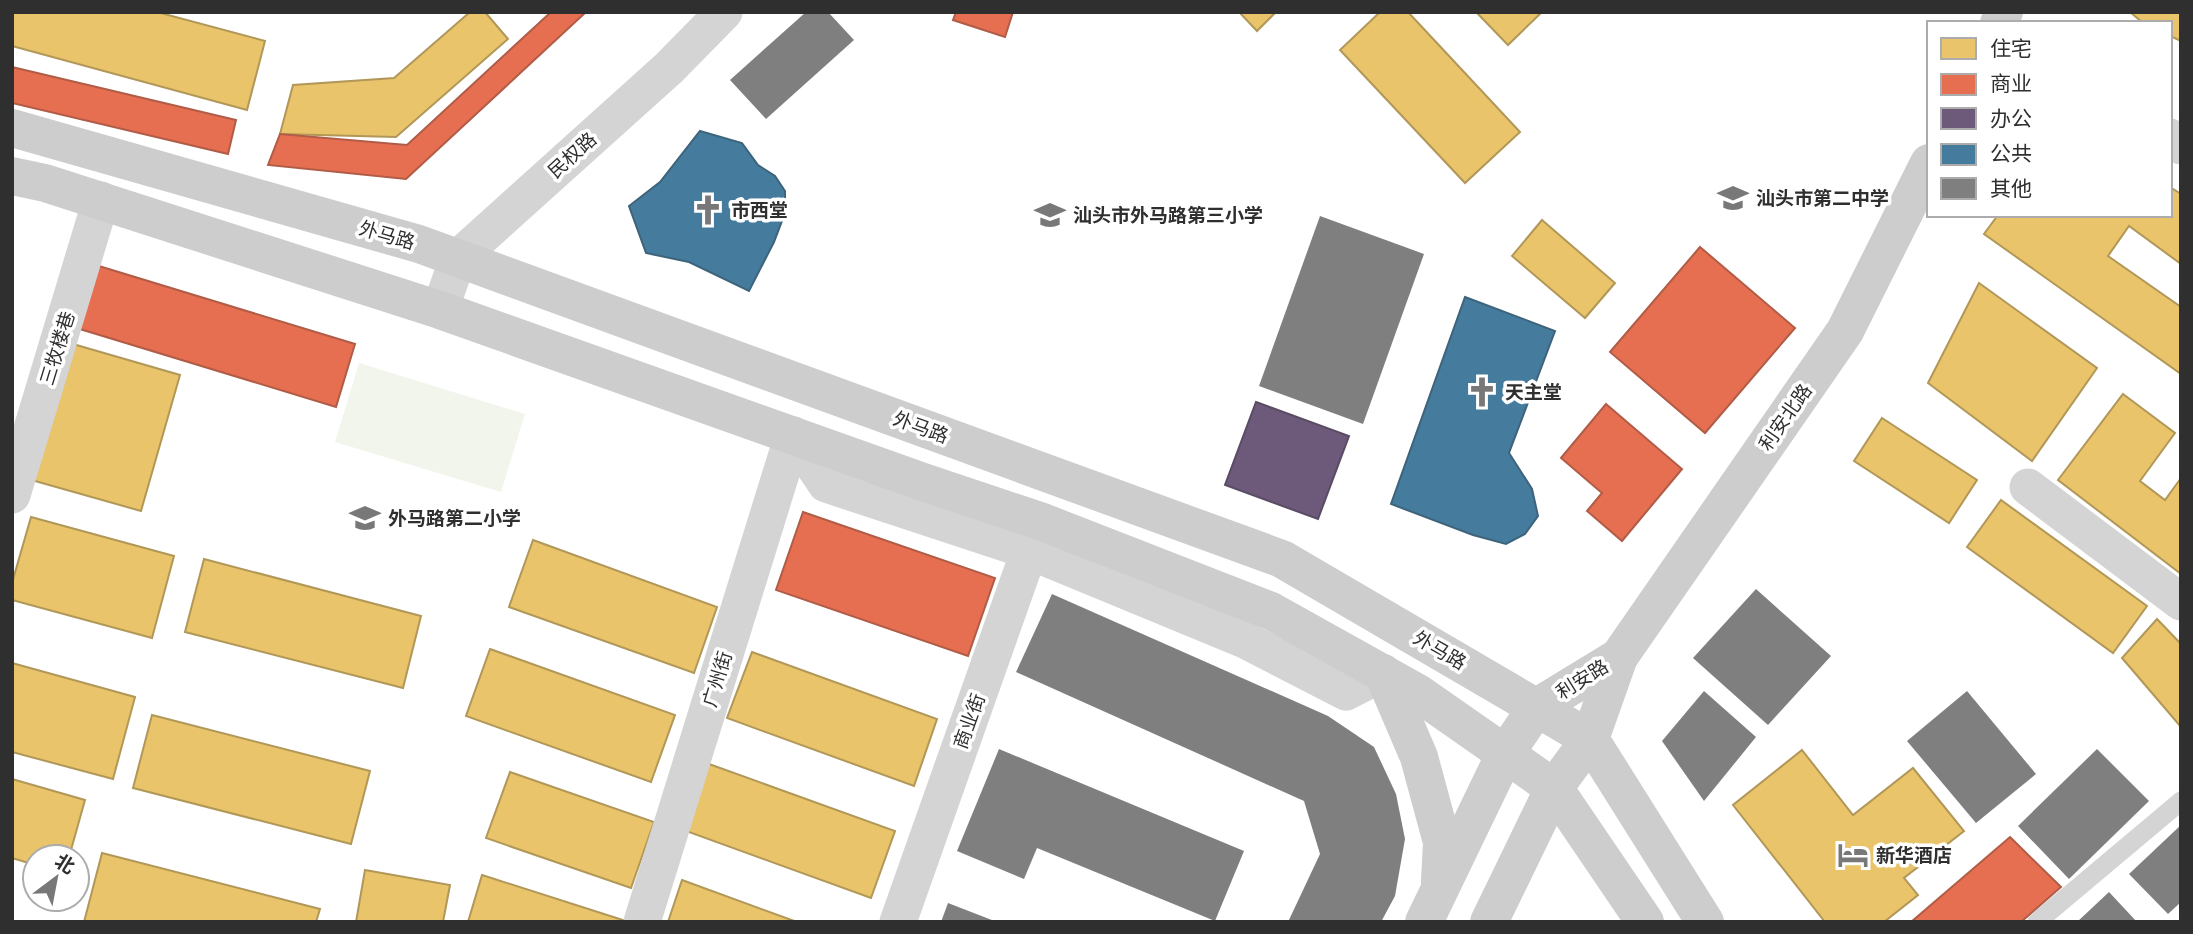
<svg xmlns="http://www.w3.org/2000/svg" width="2193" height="934" font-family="'Alegreya Sans','Noto Sans SC',sans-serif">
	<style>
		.green { fill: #f1f5ec }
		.homes { fill: #e9c46a; stroke: #b19758; stroke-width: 2 }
		.shops { fill: #e76f51; stroke: #b05c47; stroke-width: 2 }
		.offices { fill: #6d597a; stroke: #5a4c64; stroke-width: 2 }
		.public { fill: #457b9d; stroke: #3e647c; stroke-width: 2 }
		.building { fill: #7f7f7f }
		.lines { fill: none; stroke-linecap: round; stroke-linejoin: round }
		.lane { stroke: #d4d4d4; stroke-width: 19 }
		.street { stroke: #d4d4d4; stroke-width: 37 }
		.secondary { stroke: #cdcdcd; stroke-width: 38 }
		.labels { text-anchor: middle; stroke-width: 7; stroke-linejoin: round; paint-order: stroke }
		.street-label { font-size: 19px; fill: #2f2f2f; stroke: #fff }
		.poi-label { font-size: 19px; font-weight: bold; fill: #2f2f2f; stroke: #fff; text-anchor: start }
	</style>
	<rect width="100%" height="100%" fill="#fff"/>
	<polygon class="green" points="359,363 525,414 501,492 335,442"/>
	<g class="homes">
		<polygon points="12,12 157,12 265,41 247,110 12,46"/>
		<polygon points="470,12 485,12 508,39 396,137 280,134 293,85 394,78"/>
		<polygon points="1239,12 1276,12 1257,31"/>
		<polygon points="1380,12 1408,12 1520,132 1465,183 1340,50"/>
		<polygon points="1476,12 1542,12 1508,45"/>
		<polygon points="2130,12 2181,12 2181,41 2170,36 2170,23 2143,23"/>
		<polygon points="2170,187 2181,194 2181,264 2129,226 2108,256 2181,307 2181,374 1984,234 1998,215 2170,215"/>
		<polygon points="1542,220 1615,283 1585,318 1512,256"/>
		<polygon points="1979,283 2097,368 2032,461 1928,383"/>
		<polygon points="66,342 180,375 141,511 28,479"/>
		<polygon points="2123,394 2175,433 2140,481 2165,500 2181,478 2181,574 2058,480"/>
		<polygon points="1882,418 1977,480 1949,523 1854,461"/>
		<polygon points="2001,500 2147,606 2113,653 1967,547"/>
		<polygon points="31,517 174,556 152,638 12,600 12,583"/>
		<polygon points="533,540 717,607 694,673 509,607"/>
		<polygon points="204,559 421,616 403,688 185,632"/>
		<polygon points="2157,619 2181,644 2181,727 2122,658"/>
		<polygon points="490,649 675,715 651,782 466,716"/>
		<polygon points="752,652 937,719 914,786 727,718"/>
		<polygon points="12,663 135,697 113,779 12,752"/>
		<polygon points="152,715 370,771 351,844 133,788"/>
		<polygon points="1802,750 1853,815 1913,768 1964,831 1904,878 1918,895 1884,922 1825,922 1733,805"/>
		<polygon points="709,764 895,831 871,898 686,831"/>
		<polygon points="510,772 654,822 631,888 486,838"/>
		<polygon points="12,779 85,800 69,857 35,857 35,865 12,858"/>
		<polygon points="102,853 320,909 316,922 84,922"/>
		<polygon points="365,870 450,885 443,922 356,922"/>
		<polygon points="482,875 629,922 468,922"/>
		<polygon points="682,880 797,922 668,922"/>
	</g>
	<g class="shops">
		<polygon points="551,12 586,12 406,179 268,165 280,134 407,145"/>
		<polygon points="956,12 1013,12 1005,37 953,20"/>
		<polygon points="12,67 236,120 228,154 12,103"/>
		<polygon points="1700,247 1795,328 1705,433 1610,352"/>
		<polygon points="89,263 355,344 336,407 70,326"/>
		<polygon points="1606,404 1682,469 1622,541 1587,511 1602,493 1561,458"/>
		<polygon points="803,512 995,578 968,656 776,590"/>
		<polygon points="2010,837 2061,887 2021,922 1911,922"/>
	</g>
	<polygon class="offices" points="1256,402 1349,436 1318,519 1225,485"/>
	<g class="public">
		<polygon points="700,131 742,143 758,165 775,176 785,191 785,213 774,242 749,291 689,262 646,253 629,206 660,182"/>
		<polygon points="1465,297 1555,331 1509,453 1532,489 1538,516 1525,534 1506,544 1473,535 1391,504"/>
	</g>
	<g class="building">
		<polygon points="806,12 828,12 854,40 766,119 730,80"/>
		<polygon points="1320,216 1424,254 1363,424 1259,386"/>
		<polygon points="1756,589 1831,656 1768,725 1693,658"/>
		<polygon points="1052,594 1328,716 1374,747 1396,794 1405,839 1395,896 1381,922 1288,922 1320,854 1304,801 1016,672"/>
		<polygon points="1704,691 1756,737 1704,801 1662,741"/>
		<polygon points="1967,691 2036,774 1976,823 1907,741"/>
		<polygon points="999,749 1244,851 1215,921 1037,848 1024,879 957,851"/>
		<polygon points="2097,749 2149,801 2069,879 2018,826"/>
		<polygon points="2181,825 2181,902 2168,914 2129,874"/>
		<polygon points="2109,892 2137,922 2077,922"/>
		<polygon points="948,903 997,922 941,922"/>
	</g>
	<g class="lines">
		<polyline class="lane" points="2037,922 2181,801"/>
		<g class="street">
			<polyline points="2170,137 2181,146"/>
			<polyline points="440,310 458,258 669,68 724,12"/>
			<polyline points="793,435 826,484 1029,551 1247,641 1346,692 1383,673"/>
			<polyline points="2028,487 2181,602"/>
			<polyline points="12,495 101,200"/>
			<polyline points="642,922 793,435"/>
			<polyline points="898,922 1037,529"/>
		</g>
		<g class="secondary">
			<polyline points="1999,23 2004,12"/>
			<polyline points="12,128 419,244 1282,559 1590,739 1705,922"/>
			<polyline points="12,176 45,183 440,310 923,482 1040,521 1271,611 1418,693 1554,788 1645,922"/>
			<polyline points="1383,673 1419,757 1442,842 1440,881"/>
			<polyline points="1424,922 1505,754 1537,707 1619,657"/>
			<polyline points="1489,922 1554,788 1590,739 1619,657 1845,331 1929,163"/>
		</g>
	</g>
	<defs>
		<g id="school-bare" transform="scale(2.415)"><path d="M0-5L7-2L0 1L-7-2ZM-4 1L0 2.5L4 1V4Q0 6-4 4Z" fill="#787878" stroke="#fff" stroke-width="2.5" paint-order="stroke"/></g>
		<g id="church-bare" transform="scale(2.415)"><path d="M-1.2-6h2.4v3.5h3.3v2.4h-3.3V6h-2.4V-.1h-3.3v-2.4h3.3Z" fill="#787878" stroke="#fff" stroke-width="2.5" paint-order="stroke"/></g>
		<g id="hotel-bare" transform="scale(2.415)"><path d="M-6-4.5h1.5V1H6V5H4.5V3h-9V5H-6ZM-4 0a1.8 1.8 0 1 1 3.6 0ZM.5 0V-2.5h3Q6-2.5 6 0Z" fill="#787878" stroke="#fff" stroke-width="2.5" paint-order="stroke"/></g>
	</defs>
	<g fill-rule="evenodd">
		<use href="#school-bare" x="1733" y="198"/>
		<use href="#church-bare" x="708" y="210"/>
		<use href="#school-bare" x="1050" y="215"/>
		<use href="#church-bare" x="1482" y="392"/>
		<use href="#school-bare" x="365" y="518"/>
		<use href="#hotel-bare" x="1853" y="855"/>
	</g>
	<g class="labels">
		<g class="street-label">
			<text transform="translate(572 155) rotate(-42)" y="7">民权路</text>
			<text transform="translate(387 235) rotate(16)" y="7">外马路</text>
			<text transform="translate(57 348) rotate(-73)" y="7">三牧楼巷</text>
			<text transform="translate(1785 417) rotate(-55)" y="7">利安北路</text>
			<text transform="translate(921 427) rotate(20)" y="7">外马路</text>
			<text transform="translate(1440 650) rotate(30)" y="7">外马路</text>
			<text transform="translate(717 679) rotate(-73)" y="7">广州街</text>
			<text transform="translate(1582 679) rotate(-32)" y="7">利安路</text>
			<text transform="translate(969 721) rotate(-70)" y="7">商业街</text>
		</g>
		<g class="poi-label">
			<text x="1756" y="205">汕头市第二中学</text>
			<text x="731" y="217">市西堂</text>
			<text x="1073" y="222">汕头市外马路第三小学</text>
			<text x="1505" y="399">天主堂</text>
			<text x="388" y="525">外马路第二小学</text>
			<text x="1876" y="862">新华酒店</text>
		</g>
	</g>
	<rect width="2193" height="934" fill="none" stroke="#2f2f2f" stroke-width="28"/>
	<rect x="1927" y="21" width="245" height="196" fill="#ffffff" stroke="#acacac" stroke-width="2"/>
	<rect x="1941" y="38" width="35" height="21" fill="#e9c46a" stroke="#acacac" stroke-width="2"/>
	<text x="1990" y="56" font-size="21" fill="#2f2f2f">住宅</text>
	<rect x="1941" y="74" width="35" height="21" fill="#e76f51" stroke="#acacac" stroke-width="2"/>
	<text x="1990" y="91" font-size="21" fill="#2f2f2f">商业</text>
	<rect x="1941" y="108" width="35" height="21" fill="#6d597a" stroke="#acacac" stroke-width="2"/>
	<text x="1990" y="126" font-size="21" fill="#2f2f2f">办公</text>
	<rect x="1941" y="144" width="35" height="21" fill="#457b9d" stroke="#acacac" stroke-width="2"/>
	<text x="1990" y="161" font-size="21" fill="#2f2f2f">公共</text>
	<rect x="1941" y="178" width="35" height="21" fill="#7f7f7f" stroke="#acacac" stroke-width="2"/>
	<text x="1990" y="196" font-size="21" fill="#2f2f2f">其他</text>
	<g transform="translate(56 878) rotate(32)"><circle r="33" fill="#ffffff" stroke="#acacac" stroke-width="2"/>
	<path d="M0-5L12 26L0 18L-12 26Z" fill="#787878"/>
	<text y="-10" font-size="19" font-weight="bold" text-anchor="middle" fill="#2f2f2f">北</text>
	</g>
</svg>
